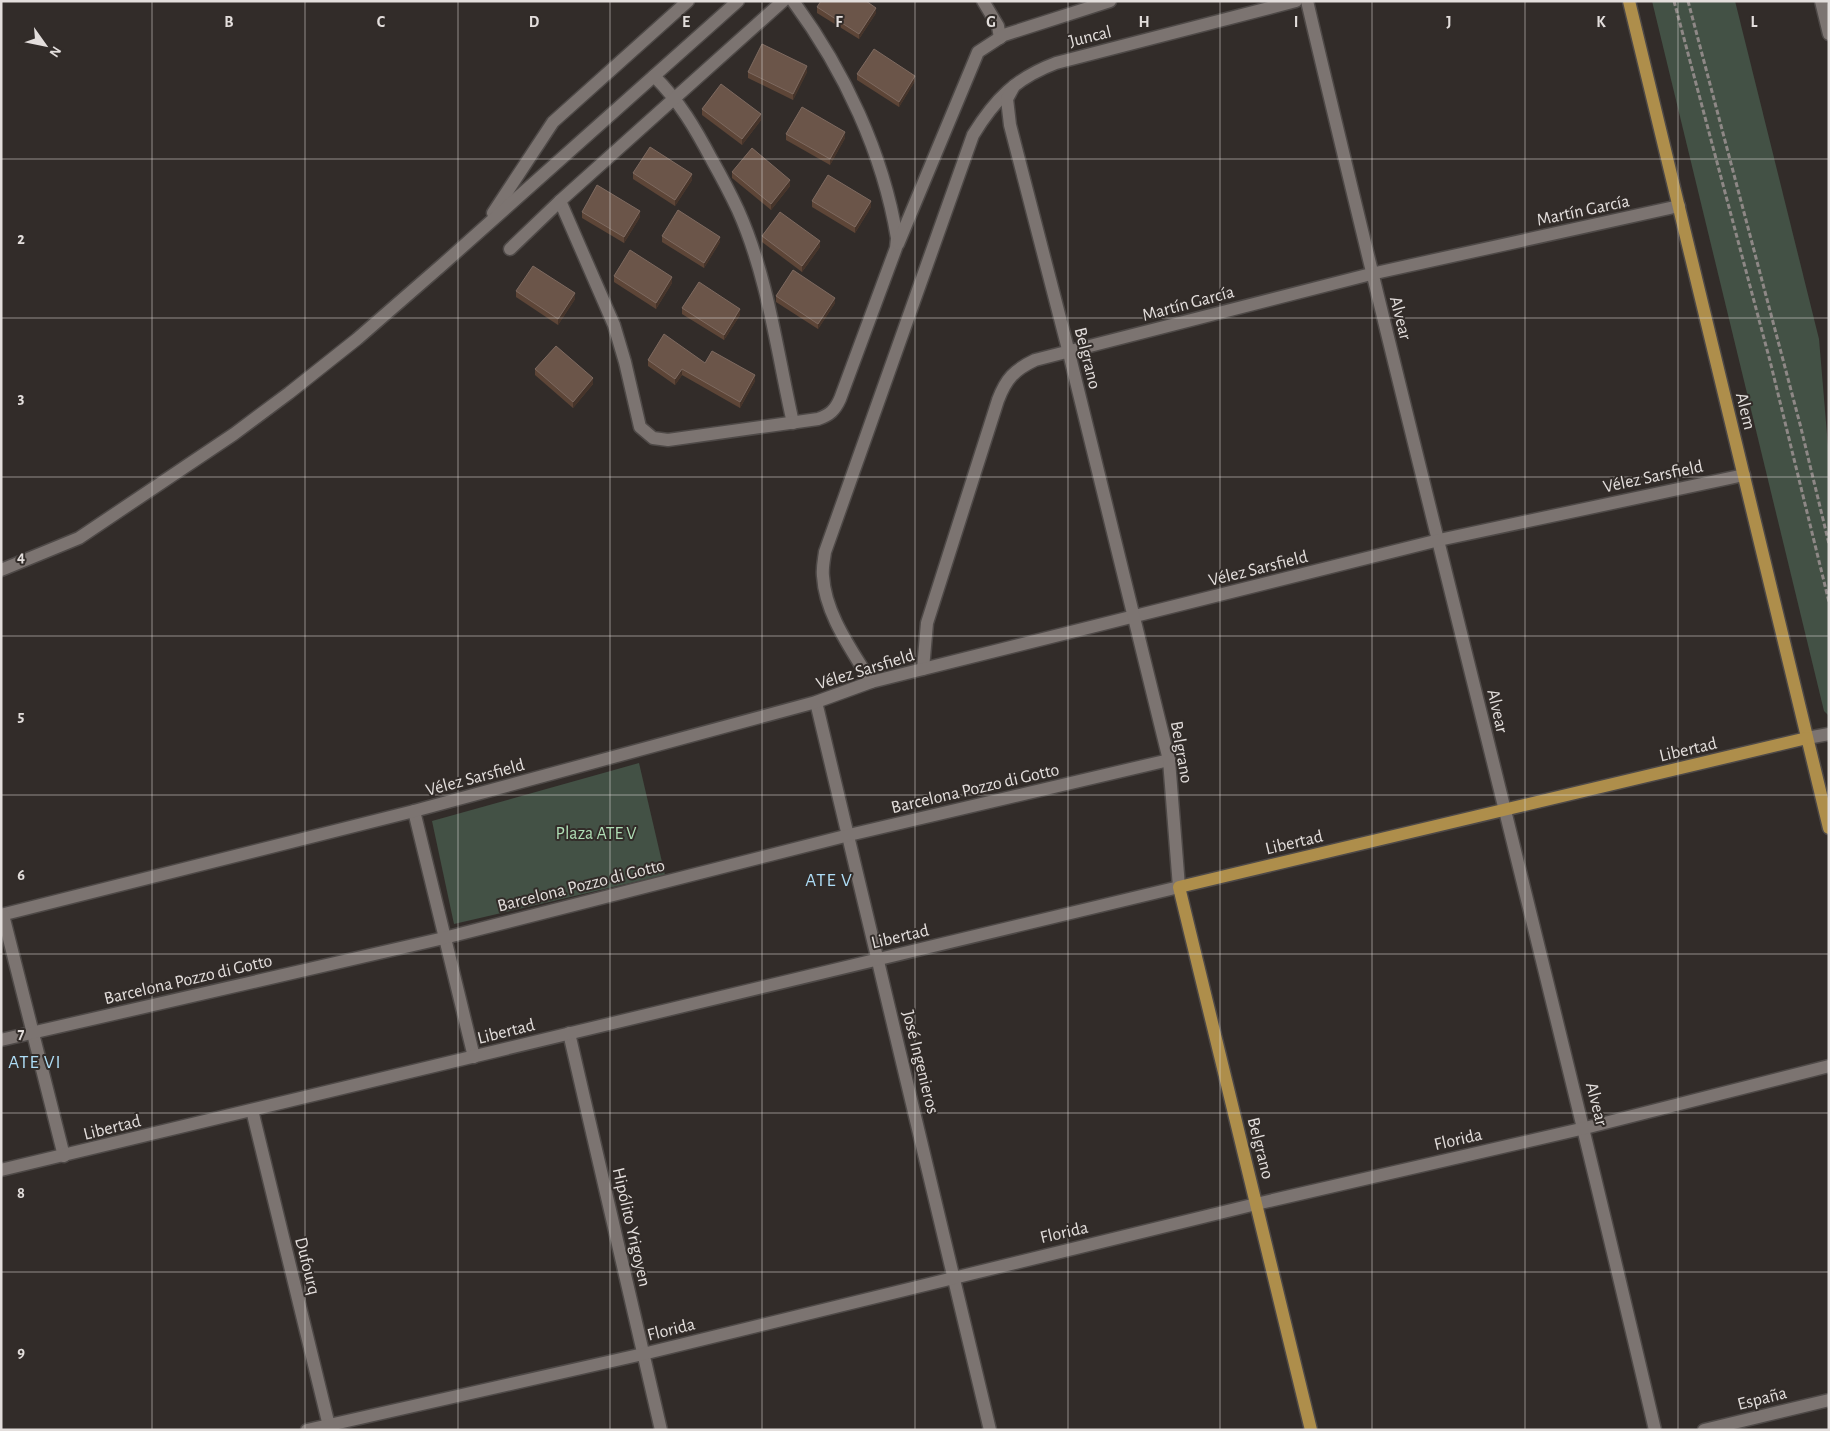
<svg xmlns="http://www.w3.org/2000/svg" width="1830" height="1431" font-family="'Alegreya Sans',sans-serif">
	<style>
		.green { fill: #435145 }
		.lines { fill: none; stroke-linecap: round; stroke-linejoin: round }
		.minor-casing { stroke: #4e4947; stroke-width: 15 }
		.major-casing { stroke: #4e4947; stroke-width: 15 }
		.path { stroke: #8e8886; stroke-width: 3; stroke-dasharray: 5 2.5; stroke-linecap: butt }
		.minor { stroke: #7c7471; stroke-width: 12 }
		.major { stroke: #ae8e4b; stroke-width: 12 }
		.wall { fill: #5d4537 }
		.shaded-wall { fill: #46342a }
		.building { fill: #6b5549; stroke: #7e6a60 }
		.grid { fill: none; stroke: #e3dedc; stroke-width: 1; stroke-opacity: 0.55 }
		.labels { text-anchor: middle; stroke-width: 4; stroke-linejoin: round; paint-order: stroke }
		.street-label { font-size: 18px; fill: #e3dedc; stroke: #322c29 }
		.park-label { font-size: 18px; fill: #b0dfb6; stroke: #322c29 }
		.neighbourhood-label { font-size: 19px; letter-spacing: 1px; fill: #aeddf6; stroke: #322c29 }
		.grid-label { font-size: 16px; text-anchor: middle; font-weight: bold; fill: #e3dedc; stroke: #322c29; stroke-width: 4; stroke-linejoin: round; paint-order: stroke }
	</style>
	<rect width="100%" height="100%" fill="#322c29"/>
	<g class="green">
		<polygon points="1652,1 1735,1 1819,339 1829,458 1829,716 1824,711"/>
		<polygon points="639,763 665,875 454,924 432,821"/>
	</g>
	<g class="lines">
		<g class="minor-casing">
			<g id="minor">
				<polyline points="983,1 998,26 1000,38"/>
				<path d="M1307,1C1419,478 1544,952 1655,1430"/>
				<polyline points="1821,1 1829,34"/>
				<path d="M654,76C680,102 695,128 712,160C721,176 730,193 738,210C768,277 777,352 793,423"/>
				<path d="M560,201L614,325L625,362L640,427L653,438L668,440L818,419C830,415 835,410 840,399L896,248L897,238C883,153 844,70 793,1"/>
				<polyline points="493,213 553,122 688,1"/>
				<polyline points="898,244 978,52 1004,35 1110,1"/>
				<polyline points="510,249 560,201 783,1"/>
				<polyline points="1,570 79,538 234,434 289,393 357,339 442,265 738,1"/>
				<path d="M923,669L927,623L998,400C1006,379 1014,370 1035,360L1371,274L1679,206"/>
				<path d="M871,682C852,650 825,614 823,576C822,568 824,560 825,552L973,135C995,99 1016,78 1056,63L1296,1"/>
				<polyline points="816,702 990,1430"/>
				<polyline points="1807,738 1829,734"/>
				<polyline points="414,811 474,1057"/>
				<polyline points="1,915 414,811 816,702 871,682 1439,540 1744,475"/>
				<polyline points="3,915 64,1156"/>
				<polyline points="569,1033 661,1430"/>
				<polyline points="1,1040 444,938 849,835 1169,760"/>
				<polyline points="252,1110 330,1430"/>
				<polyline points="1,1170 1179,887 1169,760 1069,353 1010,125 1007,99 1014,86"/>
				<polyline points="307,1430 643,1354 1256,1204 1585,1128 1829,1066"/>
				<polyline points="1704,1430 1829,1400"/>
			</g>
		</g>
		<g class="major-casing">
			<g id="major">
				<polyline points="1629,1 1829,828"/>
				<polyline points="1311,1430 1179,887 1807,738"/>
			</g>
		</g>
		<g class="path">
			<polyline points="1674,1 1770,361 1829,602"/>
			<polyline points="1688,1 1800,424 1829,544"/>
		</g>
		<use href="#minor" class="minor"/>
		<use href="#major" class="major"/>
	</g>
	<g class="wall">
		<polygon points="817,7 876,13 859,39 817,13"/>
		<polygon points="748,72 807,72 793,100 748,78"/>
		<polygon points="857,74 915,81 899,107 857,80"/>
		<polygon points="702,109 761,120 742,145 702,115"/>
		<polygon points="786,134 845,138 830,165 786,140"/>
		<polygon points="732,172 790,186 771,210 732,178"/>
		<polygon points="633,173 692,180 675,206 633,179"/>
		<polygon points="812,201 871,207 855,233 812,207"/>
		<polygon points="582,212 640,217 624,243 582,218"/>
		<polygon points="662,236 720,242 704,268 662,242"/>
		<polygon points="762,236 820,247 802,272 762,242"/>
		<polygon points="614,276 672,283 656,309 614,282"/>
		<polygon points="516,291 575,299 558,325 516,297"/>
		<polygon points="776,296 835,303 818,329 776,302"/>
		<polygon points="682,308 740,315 724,340 682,314"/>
		<polygon points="648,360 705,363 755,381 740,408 682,375 675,385 648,366"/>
		<polygon points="535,369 593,384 573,408 535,375"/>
	</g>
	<g class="shaded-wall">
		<polygon points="876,8 876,13 859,39 859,34"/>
		<polygon points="807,66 807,72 793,100 793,94"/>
		<polygon points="915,76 915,81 899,107 899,102"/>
		<polygon points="761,114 761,120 742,145 742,139"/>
		<polygon points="845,132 845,138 830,165 830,159"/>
		<polygon points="692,174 692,180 675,206 675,200"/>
		<polygon points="790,180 790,186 771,210 771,204"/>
		<polygon points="871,201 871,207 855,233 855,227"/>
		<polygon points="640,211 640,217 624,243 624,237"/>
		<polygon points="720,237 720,242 704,268 704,263"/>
		<polygon points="820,241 820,247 802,272 802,266"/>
		<polygon points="672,277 672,283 656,309 656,303"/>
		<polygon points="575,293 575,299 558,325 558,319"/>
		<polygon points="835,298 835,303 818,329 818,324"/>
		<polygon points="740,309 740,315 724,340 724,335"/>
		<polygon points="682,369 682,375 675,385 675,379"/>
		<polygon points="755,375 755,381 740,408 740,402"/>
		<polygon points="593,378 593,384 573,408 573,402"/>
	</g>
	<g class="building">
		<polygon points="821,1 866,1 876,8 859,34 817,7"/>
		<polygon points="762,44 807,66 793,94 748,72"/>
		<polygon points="874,49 915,76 899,102 857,74"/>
		<polygon points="721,84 761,114 742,139 702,109"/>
		<polygon points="802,107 845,132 830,159 786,134"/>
		<polygon points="650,147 692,174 675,200 633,173"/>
		<polygon points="752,148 790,180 771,204 732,172"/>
		<polygon points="828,175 871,201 855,227 812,201"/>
		<polygon points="597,185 640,211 624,237 582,212"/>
		<polygon points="678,210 720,237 704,263 662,236"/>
		<polygon points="780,212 820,241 802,266 762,236"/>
		<polygon points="630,250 672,277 656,303 614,276"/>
		<polygon points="533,266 575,293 558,319 516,291"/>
		<polygon points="793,270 835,298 818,324 776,296"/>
		<polygon points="699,282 740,309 724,335 682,308"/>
		<polygon points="664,334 705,363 712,351 755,375 740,402 682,369 675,379 648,360"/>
		<polygon points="556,346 593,378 573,402 535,369"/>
	</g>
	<path class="grid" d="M152,1V1430M305,1V1430M458,1V1430M610,1V1430M762,1V1430M915,1V1430M1068,1V1430M1220,1V1430M1372,1V1430M1525,1V1430M1678,1V1430M1,159H1829M1,318H1829M1,477H1829M1,636H1829M1,795H1829M1,954H1829M1,1113H1829M1,1272H1829"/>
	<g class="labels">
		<g class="street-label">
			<text transform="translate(1090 36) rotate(-14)" y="6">Juncal</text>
			<text transform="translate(1583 210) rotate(-12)" y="6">Martín García</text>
			<text transform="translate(1188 303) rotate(-15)" y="6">Martín García</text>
			<text transform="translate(1401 318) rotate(76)" y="6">Alvear</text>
			<text transform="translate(1088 358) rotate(76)" y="6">Belgrano</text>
			<text transform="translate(1746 411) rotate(76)" y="6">Alem</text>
			<text transform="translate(1653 476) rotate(-12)" y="6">Vélez Sarsfield</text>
			<text transform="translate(1258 568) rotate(-14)" y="6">Vélez Sarsfield</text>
			<text transform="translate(865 669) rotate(-17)" y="6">Vélez Sarsfield</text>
			<text transform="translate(1498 711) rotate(77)" y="6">Alvear</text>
			<text transform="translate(1688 749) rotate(-13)" y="6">Libertad</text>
			<text transform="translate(1182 752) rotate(80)" y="6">Belgrano</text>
			<text transform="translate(475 777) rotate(-15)" y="6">Vélez Sarsfield</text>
			<text transform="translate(975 788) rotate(-13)" y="6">Barcelona Pozzo di Gotto</text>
			<text transform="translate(1294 842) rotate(-13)" y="6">Libertad</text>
			<text transform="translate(581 885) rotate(-14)" y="6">Barcelona Pozzo di Gotto</text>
			<text transform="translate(900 936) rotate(-13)" y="6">Libertad</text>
			<text transform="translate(188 979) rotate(-13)" y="6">Barcelona Pozzo di Gotto</text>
			<text transform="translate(506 1031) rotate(-14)" y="6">Libertad</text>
			<text transform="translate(921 1062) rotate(76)" y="6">José Ingenieros</text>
			<text transform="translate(1597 1104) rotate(76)" y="6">Alvear</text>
			<text transform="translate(112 1127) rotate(-14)" y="6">Libertad</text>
			<text transform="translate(1458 1139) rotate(-13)" y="6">Florida</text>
			<text transform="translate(1261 1148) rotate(76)" y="6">Belgrano</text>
			<text transform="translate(632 1227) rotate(77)" y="6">Hipólito Yrigoyen</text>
			<text transform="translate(1064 1232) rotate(-13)" y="6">Florida</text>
			<text transform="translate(308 1266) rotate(76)" y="6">Dufourq</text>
			<text transform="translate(671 1329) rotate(-14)" y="6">Florida</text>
			<text transform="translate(1762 1398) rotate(-14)" y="6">España</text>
		</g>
		<g class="park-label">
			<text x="596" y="839">Plaza ATE V</text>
		</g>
		<g class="neighbourhood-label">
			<text x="829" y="886">ATE V</text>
			<text x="35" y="1068">ATE VI</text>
		</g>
	</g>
	<g class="grid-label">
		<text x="229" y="27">B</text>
		<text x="381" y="27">C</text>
		<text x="534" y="27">D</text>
		<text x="686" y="27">E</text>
		<text x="839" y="27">F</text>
		<text x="991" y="27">G</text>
		<text x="1144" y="27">H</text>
		<text x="1296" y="27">I</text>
		<text x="1449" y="27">J</text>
		<text x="1601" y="27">K</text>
		<text x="1754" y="27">L</text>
		<text x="21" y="244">2</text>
		<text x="21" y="403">3</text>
		<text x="21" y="562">4</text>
		<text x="21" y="721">5</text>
		<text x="21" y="880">6</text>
		<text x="21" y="1039">7</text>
		<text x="21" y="1198">8</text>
		<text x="21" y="1357">9</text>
	</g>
	<rect width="1830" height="1431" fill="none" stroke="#e3dedc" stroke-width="5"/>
	<g transform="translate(45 45) rotate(123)" stroke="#322c29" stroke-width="4" paint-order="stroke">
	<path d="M0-4L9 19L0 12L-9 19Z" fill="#e3dedc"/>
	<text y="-8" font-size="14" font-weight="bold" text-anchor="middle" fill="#e3dedc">N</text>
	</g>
</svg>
